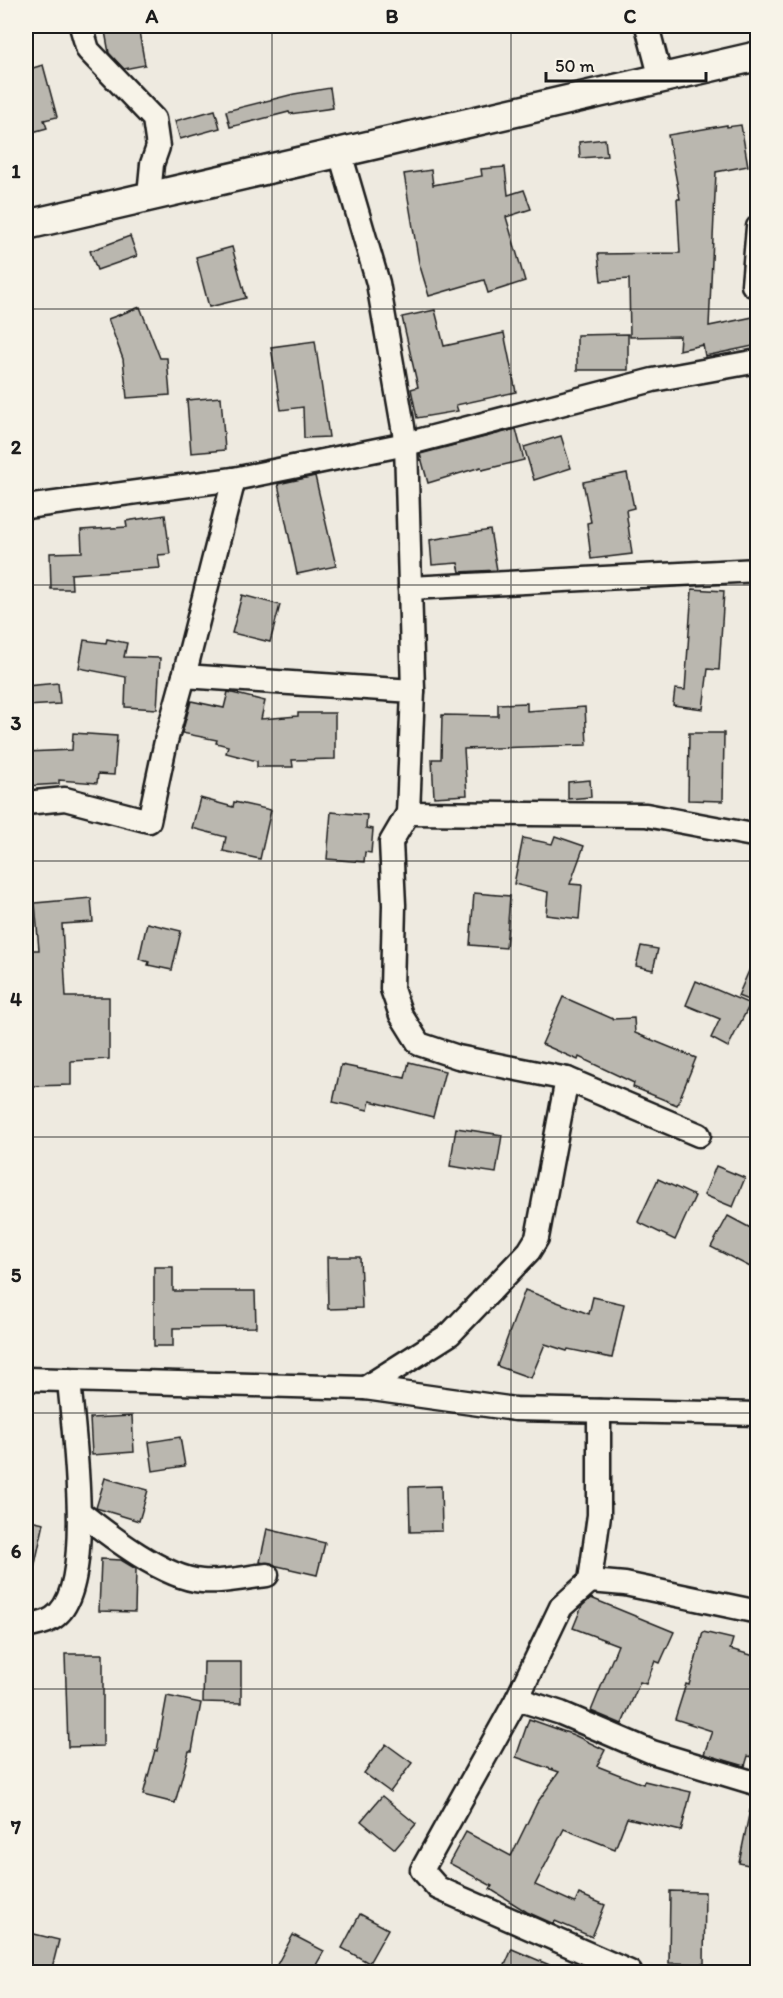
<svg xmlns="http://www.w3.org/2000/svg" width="783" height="1998" font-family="Itim,sans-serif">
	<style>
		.building { fill: #bab7af; stroke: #1c1c1c; stroke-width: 1.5 }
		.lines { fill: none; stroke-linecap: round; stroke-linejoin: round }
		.minor-casing { stroke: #1c1c1c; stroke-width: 27 }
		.major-casing { stroke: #1c1c1c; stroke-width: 33 }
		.minor { stroke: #f7f3e8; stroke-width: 22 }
		.major { stroke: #f7f3e8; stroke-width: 28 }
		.grid { fill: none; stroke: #1c1c1c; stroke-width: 1.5; stroke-opacity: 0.55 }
		.neatline { fill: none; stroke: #1c1c1c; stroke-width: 2 }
		.grid-label { font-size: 20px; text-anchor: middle; font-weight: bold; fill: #1c1c1c }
	</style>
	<rect width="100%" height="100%" fill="#eeeae0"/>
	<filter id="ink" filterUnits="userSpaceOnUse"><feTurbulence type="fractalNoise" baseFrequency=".0167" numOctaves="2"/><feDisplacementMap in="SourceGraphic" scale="12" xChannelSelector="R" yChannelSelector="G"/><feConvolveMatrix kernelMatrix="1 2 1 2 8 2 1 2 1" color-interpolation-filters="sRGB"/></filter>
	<g filter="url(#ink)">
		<g class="building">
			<polygon points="104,26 138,26 145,65 124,69 109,53"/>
			<polygon points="43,65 57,117 44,120 47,128 29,133 26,119 26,70"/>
			<polygon points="330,88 333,108 290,114 289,112 230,127 226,111 294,94"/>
			<polygon points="215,110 220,128 180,139 175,121"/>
			<polygon points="727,125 727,127 741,125 748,166 716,172 709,326 758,316 758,345 705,356 703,345 679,350 680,336 630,337 629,279 601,281 598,254 680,253 677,199 680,199 668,135"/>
			<polygon points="605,139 607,156 580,158 579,142"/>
			<polygon points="505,167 508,195 524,190 531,209 506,217 525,281 488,293 484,280 429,296 419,263 404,174 431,170 433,185 482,176 481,169"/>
			<polygon points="130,236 137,256 97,270 90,251"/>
			<polygon points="232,247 246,298 209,307 196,257"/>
			<polygon points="140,307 160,358 167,358 170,395 127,398 123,359 108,319"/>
			<polygon points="435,310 444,346 504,333 516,392 456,405 458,411 417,418 411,389 418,387 402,317"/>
			<polygon points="628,334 628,370 577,370 577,335"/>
			<polygon points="315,341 329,437 304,438 303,407 281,410 271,347"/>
			<polygon points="221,397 225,450 191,453 187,400"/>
			<polygon points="516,429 524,460 482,470 481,467 428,483 420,454"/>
			<polygon points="561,436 571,468 534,480 524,447"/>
			<polygon points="627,473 634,508 626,510 632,554 591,559 587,523 591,522 583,482"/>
			<polygon points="315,476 336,566 297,574 278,484"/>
			<polygon points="165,515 170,554 158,555 160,568 71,574 72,589 51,589 50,553 82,552 81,530 127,527 126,521"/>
			<polygon points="490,530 497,570 460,572 458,563 432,565 430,540"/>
			<polygon points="692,589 724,591 719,670 708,669 703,709 673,705 675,689 685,690"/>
			<polygon points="242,595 280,605 270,642 232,633"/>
			<polygon points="107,639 127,643 124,657 160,658 157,709 125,707 126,677 79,668 84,640 106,643"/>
			<polygon points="58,683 60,704 26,706 26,686"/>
			<polygon points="228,692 265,701 261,719 298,716 298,713 335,713 335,759 292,760 293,767 257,767 257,761 226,753 228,746 216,743 217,740 182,733 191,701 224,708"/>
			<polygon points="527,703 527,711 585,707 587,745 464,749 467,795 434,797 432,759 441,759 442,715 498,716 498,704"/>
			<polygon points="73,733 117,736 114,775 98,774 97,783 59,780 59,784 26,786 26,752 72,750"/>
			<polygon points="689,733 724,733 723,801 688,800"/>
			<polygon points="590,780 591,797 568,799 568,782"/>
			<polygon points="200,798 233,807 234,802 271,810 260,859 223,851 226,837 192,828"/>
			<polygon points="331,812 367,815 366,828 373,829 371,853 365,852 364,862 327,859"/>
			<polygon points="555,836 584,846 570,884 582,885 579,919 546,915 548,892 514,884 523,838 552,844"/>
			<polygon points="474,893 510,896 506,948 470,945"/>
			<polygon points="91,898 93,922 62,924 66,997 109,997 109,1059 71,1061 71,1085 30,1086 29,1036 26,1036 26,950 39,950 35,903"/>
			<polygon points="147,923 181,931 172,970 148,965 149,962 139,959"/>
			<polygon points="641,946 658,949 653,970 636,966"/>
			<polygon points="758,950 758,1004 738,996"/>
			<polygon points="696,981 750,1004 728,1047 711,1038 720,1019 686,1005"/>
			<polygon points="563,997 613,1019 634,1018 635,1033 696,1058 677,1105 633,1087 634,1083 579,1057 578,1060 542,1044"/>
			<polygon points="409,1062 445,1071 433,1117 370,1101 368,1110 333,1102 341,1065 405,1078"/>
			<polygon points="456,1128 502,1135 496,1173 450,1166"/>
			<polygon points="716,1166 745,1178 733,1207 704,1195"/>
			<polygon points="658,1179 695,1196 675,1240 638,1222"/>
			<polygon points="728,1216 758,1232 758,1271 711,1247"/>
			<polygon points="327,1257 360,1257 362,1308 328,1309"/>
			<polygon points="154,1267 173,1267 173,1291 255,1291 256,1327 173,1328 173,1346 154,1346"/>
			<polygon points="525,1290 589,1314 593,1297 624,1304 612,1358 568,1349 567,1351 545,1344 531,1378 497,1366"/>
			<polygon points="132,1416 134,1452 92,1455 90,1418"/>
			<polygon points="180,1437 185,1466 153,1471 149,1442"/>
			<polygon points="105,1478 148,1490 139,1521 96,1508"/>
			<polygon points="441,1486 442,1531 410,1532 409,1487"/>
			<polygon points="26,1519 44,1523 33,1573 26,1572"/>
			<polygon points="267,1529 325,1543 317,1575 260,1562"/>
			<polygon points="101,1559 121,1560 136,1569 135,1612 99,1611"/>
			<polygon points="591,1598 674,1632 660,1663 655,1661 646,1684 640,1682 622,1724 591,1711 618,1645 573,1628 582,1606"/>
			<polygon points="703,1632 733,1639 730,1649 758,1657 758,1758 748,1756 745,1766 704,1754 712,1731 675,1719 686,1684 689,1685"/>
			<polygon points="65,1654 103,1654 103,1746 68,1747"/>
			<polygon points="204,1662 241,1662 241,1703 203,1702"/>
			<polygon points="167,1696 201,1703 192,1751 189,1751 175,1803 143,1795 155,1750 157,1751"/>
			<polygon points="529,1719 574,1735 605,1750 597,1766 643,1784 644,1781 691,1792 681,1831 627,1818 615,1849 564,1829 535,1885 575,1903 579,1894 605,1905 592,1937 555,1921 554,1924 527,1912 490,1889 492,1886 449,1863 466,1832 511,1856 537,1803 559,1772 516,1757"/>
			<polygon points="386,1744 412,1763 390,1792 364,1773"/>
			<polygon points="382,1796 416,1824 395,1849 361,1821"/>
			<polygon points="750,1810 758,1811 758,1867 739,1863"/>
			<polygon points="670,1891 705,1892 704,1964 669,1963"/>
			<polygon points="360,1914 388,1929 369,1963 342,1948"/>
			<polygon points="26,1932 59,1940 51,1972 26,1972"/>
			<polygon points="293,1935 324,1951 312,1972 273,1972"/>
			<polygon points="512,1949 566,1972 502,1972"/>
		</g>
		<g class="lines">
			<g class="minor-casing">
				<g id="minor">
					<polyline points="81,26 88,50 154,119 158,147 152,164 149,195"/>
					<polyline points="647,26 661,79"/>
					<polyline points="340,153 378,283 406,444 413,691 408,813 391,842 394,905 392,989 401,1015 419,1044 458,1057 567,1079 699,1135"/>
					<polyline points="753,285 758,227"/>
					<polyline points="26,507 234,479 406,444 653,380 758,361"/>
					<polyline points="410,588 758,570"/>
					<polyline points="184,676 234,479"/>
					<polyline points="26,803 65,799 149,821 166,741 184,676 413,691"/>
					<polyline points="408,813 646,815 758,836"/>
					<polyline points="26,1379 365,1388 515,1409 758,1414"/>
					<polyline points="365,1388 450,1334 529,1251 537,1238 567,1079"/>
					<polyline points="599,1411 599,1515 590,1581 561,1607 517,1699 422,1870 438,1888 630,1972"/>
					<path d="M81,1513C110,1536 164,1578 202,1581C223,1583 246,1577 267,1575"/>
					<polyline points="590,1581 625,1584 758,1612"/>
					<path d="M26,1627C38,1624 50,1623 59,1613C94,1578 73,1429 69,1380"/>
					<polyline points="517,1699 561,1713 652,1752 758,1784"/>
				</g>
			</g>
			<g class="major-casing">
				<polyline id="major" points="26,225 758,56"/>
			</g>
			<use href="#minor" class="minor"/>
			<use href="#major" class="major"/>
		</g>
	</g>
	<path class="grid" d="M272,26V1972M511,26V1972M26,309H758M26,585H758M26,861H758M26,1137H758M26,1413H758M26,1689H758"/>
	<rect width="783" height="1998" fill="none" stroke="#f7f3e8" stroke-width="66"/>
	<path d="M546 72v9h160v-9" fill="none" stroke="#1c1c1c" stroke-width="3"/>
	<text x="555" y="72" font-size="18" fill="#1c1c1c" stroke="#f7f3e8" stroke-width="4.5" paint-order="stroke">50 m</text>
	<rect x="33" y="33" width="717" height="1932" class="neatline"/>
	<g class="grid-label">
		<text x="152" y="23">A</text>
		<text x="392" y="23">B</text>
		<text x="630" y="23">C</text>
		<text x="16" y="178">1</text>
		<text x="16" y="454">2</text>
		<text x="16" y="730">3</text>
		<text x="16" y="1006">4</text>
		<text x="16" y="1282">5</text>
		<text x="16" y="1558">6</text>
		<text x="16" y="1834">7</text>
	</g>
</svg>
